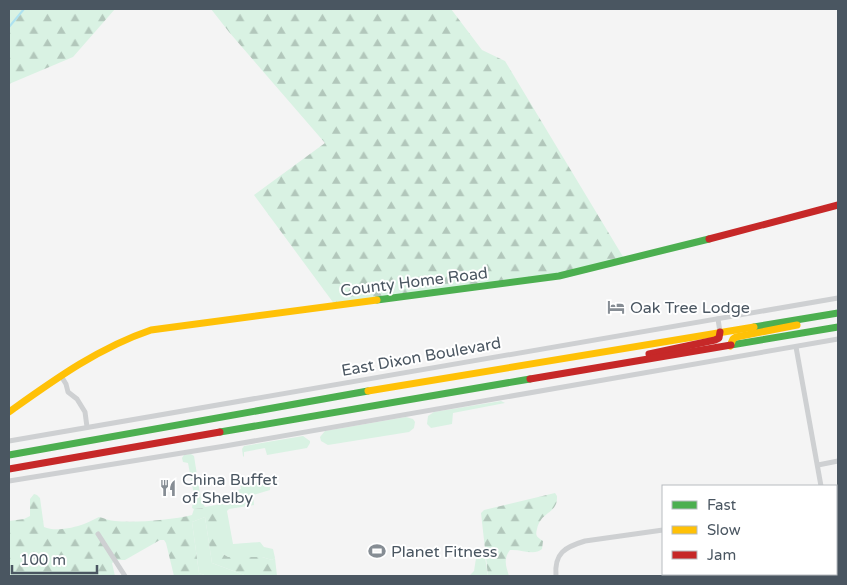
<svg xmlns="http://www.w3.org/2000/svg" width="847" height="585" font-family="'Varela Round',sans-serif">
	<style>
		.green { fill: #d9f2e3 }
		.forest { fill: url(#forest-firs) }
		.lines { fill: none; stroke-linecap: round; stroke-linejoin: round }
		.stream { stroke: #aee2f0; stroke-width: 2 }
		.street { stroke: #ced0d2; stroke-width: 5 }
		.fast { stroke: #4caf50; stroke-width: 7 }
		.slow { stroke: #ffc107; stroke-width: 7 }
		.jam { stroke: #c62828; stroke-width: 7 }
		.labels { text-anchor: middle; stroke-width: 4; stroke-linejoin: round; paint-order: stroke }
		.street-label { font-size: 16px; fill: #4a5661; stroke: #fff }
		.poi-label { font-size: 16px; fill: #4a5661; stroke: #fff; text-anchor: start }
	</style>
	<defs>
		<pattern id="forest-firs" width="22" height="20" patternUnits="userSpaceOnUse" patternTransform="scale(1.25)"><rect width="22" height="20" fill="#d9f2e3"/><path d="M5 1l3.5 6h-7zM16 11l3.5 6h-7z" fill="#b2c7bb"/></pattern>
	</defs>
	<rect width="100%" height="100%" fill="#f4f4f4"/>
	<g class="green">
		<polygon points="501,401 505,403 453,413 452,424 431,428 427,424 428,416 434,412"/>
		<polygon points="406,417 413,419 415,422 414,428 409,432 328,445 321,441 320,437 325,431"/>
		<polygon points="303,436 310,441 310,443 307,448 267,455 265,448 244,452 244,457 243,456 242,449 244,446"/>
		<polygon points="191,454 194,456 201,500 205,507 232,502 231,499 238,490 241,489 240,481 252,483 270,480 270,490 253,495 254,505 229,509 227,511 233,544 260,542 264,547 273,549 275,558 272,560 262,557 228,557 223,554 204,508 194,509 192,508 194,495 188,463 183,462 182,458 184,455"/>
		<polygon points="205,517 212,563 247,576 207,576 199,573 192,522"/>
		<polygon points="477,552 484,554 485,557 488,576 469,576 474,571"/>
	</g>
	<g class="forest">
		<polygon points="9,9 115,9 73,57 9,84"/>
		<polygon points="211,9 451,9 482,50 505,61 625,260 591,269 335,305 254,195 325,143 229,32"/>
		<path d="M555,493L557,496C557,499 557,501 556,504C551,515 541,513 537,529C535,536 537,537 543,541L542,549C534,556 522,549 510,550C503,559 506,566 509,576H488L481,513L484,510Z"/>
		<path d="M34,494L37,495L40,498L44,527C55,532 73,528 84,524C90,522 94,519 99,517C104,518 110,521 115,521C135,523 172,520 192,515L194,509C203,508 213,507 218,516L223,554L228,557H262L272,560L275,558L277,576H247L212,563L205,517L192,522L199,573L207,576H174L166,543L164,540H160L125,560H117L112,563L115,576H9V521L24,519L30,516V499Z"/>
	</g>
	<g class="lines">
		<polyline class="stream" points="9,27 24,9"/>
		<g class="street">
			<polyline points="718,319 720,332"/>
			<polyline points="796,347 821,486"/>
			<polyline points="61,376 66,384 68,392 77,399 85,412 87,427"/>
			<polyline points="9,441 838,298"/>
			<polyline points="818,465 838,461"/>
			<polyline points="9,481 225,446 838,339"/>
			<polyline points="98,534 125,576"/>
			<polyline points="836,550 838,550"/>
			<path d="M556,576C554,553 565,547 585,541L663,530"/>
			<polyline points="825,576 825,574"/>
		</g>
		<g class="fast">
			<polyline points="377,300 559,276 709,239"/>
			<polyline points="754,327 838,313"/>
			<polyline points="731,345 838,327"/>
			<polyline points="220,432 530,379"/>
			<polyline points="9,455 368,391"/>
		</g>
		<g class="slow">
			<polyline points="730,346 733,339 736,337 797,325"/>
			<polyline points="368,391 754,327"/>
			<path d="M9,412C54,380 98,348 151,330L377,300"/>
		</g>
		<g class="jam">
			<polyline points="709,239 838,205"/>
			<polyline points="649,354 715,340 719,338 720,332"/>
			<polyline points="530,379 731,345"/>
			<polyline points="9,469 220,432"/>
		</g>
	</g>
	<defs>
		<g id="hotel-bare" transform="scale(1.35)"><path d="M-6-4.5h1.5V1H6V5H4.5V3h-9V5H-6ZM-4 0a1.8 1.8 0 1 1 3.6 0ZM.5 0V-2.5h3Q6-2.5 6 0Z" fill="#868d94" stroke="#fff" stroke-width="2.5" paint-order="stroke"/></g>
		<g id="restaurant-bare" transform="scale(1.35)"><path d="M-5-6h1v4h1v-4h1v4h1v-4h1v5L-1.5 .5V6h-2V.5L-5-1ZM5-6V6H3V1.5H1.5Q1.5-4 5-6Z" fill="#868d94" stroke="#fff" stroke-width="2.5" paint-order="stroke"/></g>
		<g id="stadium-bare" transform="scale(1.35)"><path d="M0-5a6.5 5 0 1 0 0 10a6.5 5 0 1 0 0-10ZM-3.5-1.8h7v3.6h-7Z" fill="#868d94" stroke="#fff" stroke-width="2.5" paint-order="stroke"/></g>
	</defs>
	<g fill-rule="evenodd">
		<use href="#hotel-bare" x="616" y="307"/>
		<use href="#restaurant-bare" x="168" y="488"/>
		<use href="#stadium-bare" x="377" y="551"/>
	</g>
	<g class="labels">
		<g class="street-label">
			<text transform="translate(414 281) rotate(-7)" y="6">County Home Road</text>
			<text transform="translate(421 356) rotate(-10)" y="6">East Dixon Boulevard</text>
		</g>
		<g class="poi-label">
			<text x="630" y="313">Oak Tree Lodge</text>
			<text x="182" y="485">China Buffet<tspan x="182" dy="18">of Shelby</tspan></text>
			<text x="391" y="557">Planet Fitness</text>
		</g>
	</g>
	<rect width="847" height="585" fill="none" stroke="#4a5661" stroke-width="20"/>
	<rect x="662" y="485" width="175" height="90" fill="#ffffff" stroke="#b7bbc0"/>
	<rect x="672" y="501" width="25" height="8" fill="#4caf50" stroke="#b7bbc0"/>
	<text x="707" y="510" font-size="15" fill="#4a5661">Fast</text>
	<rect x="672" y="526" width="25" height="8" fill="#ffc107" stroke="#b7bbc0"/>
	<text x="707" y="535" font-size="15" fill="#4a5661">Slow</text>
	<rect x="672" y="551" width="25" height="8" fill="#c62828" stroke="#b7bbc0"/>
	<text x="707" y="560" font-size="15" fill="#4a5661">Jam</text>
	<path d="M12 565v8h85v-8" fill="none" stroke="#4a5661" stroke-width="2.5"/>
	<text x="20" y="565" font-size="15" fill="#4a5661" stroke="#ffffff" stroke-width="4" paint-order="stroke">100 m</text>
</svg>
